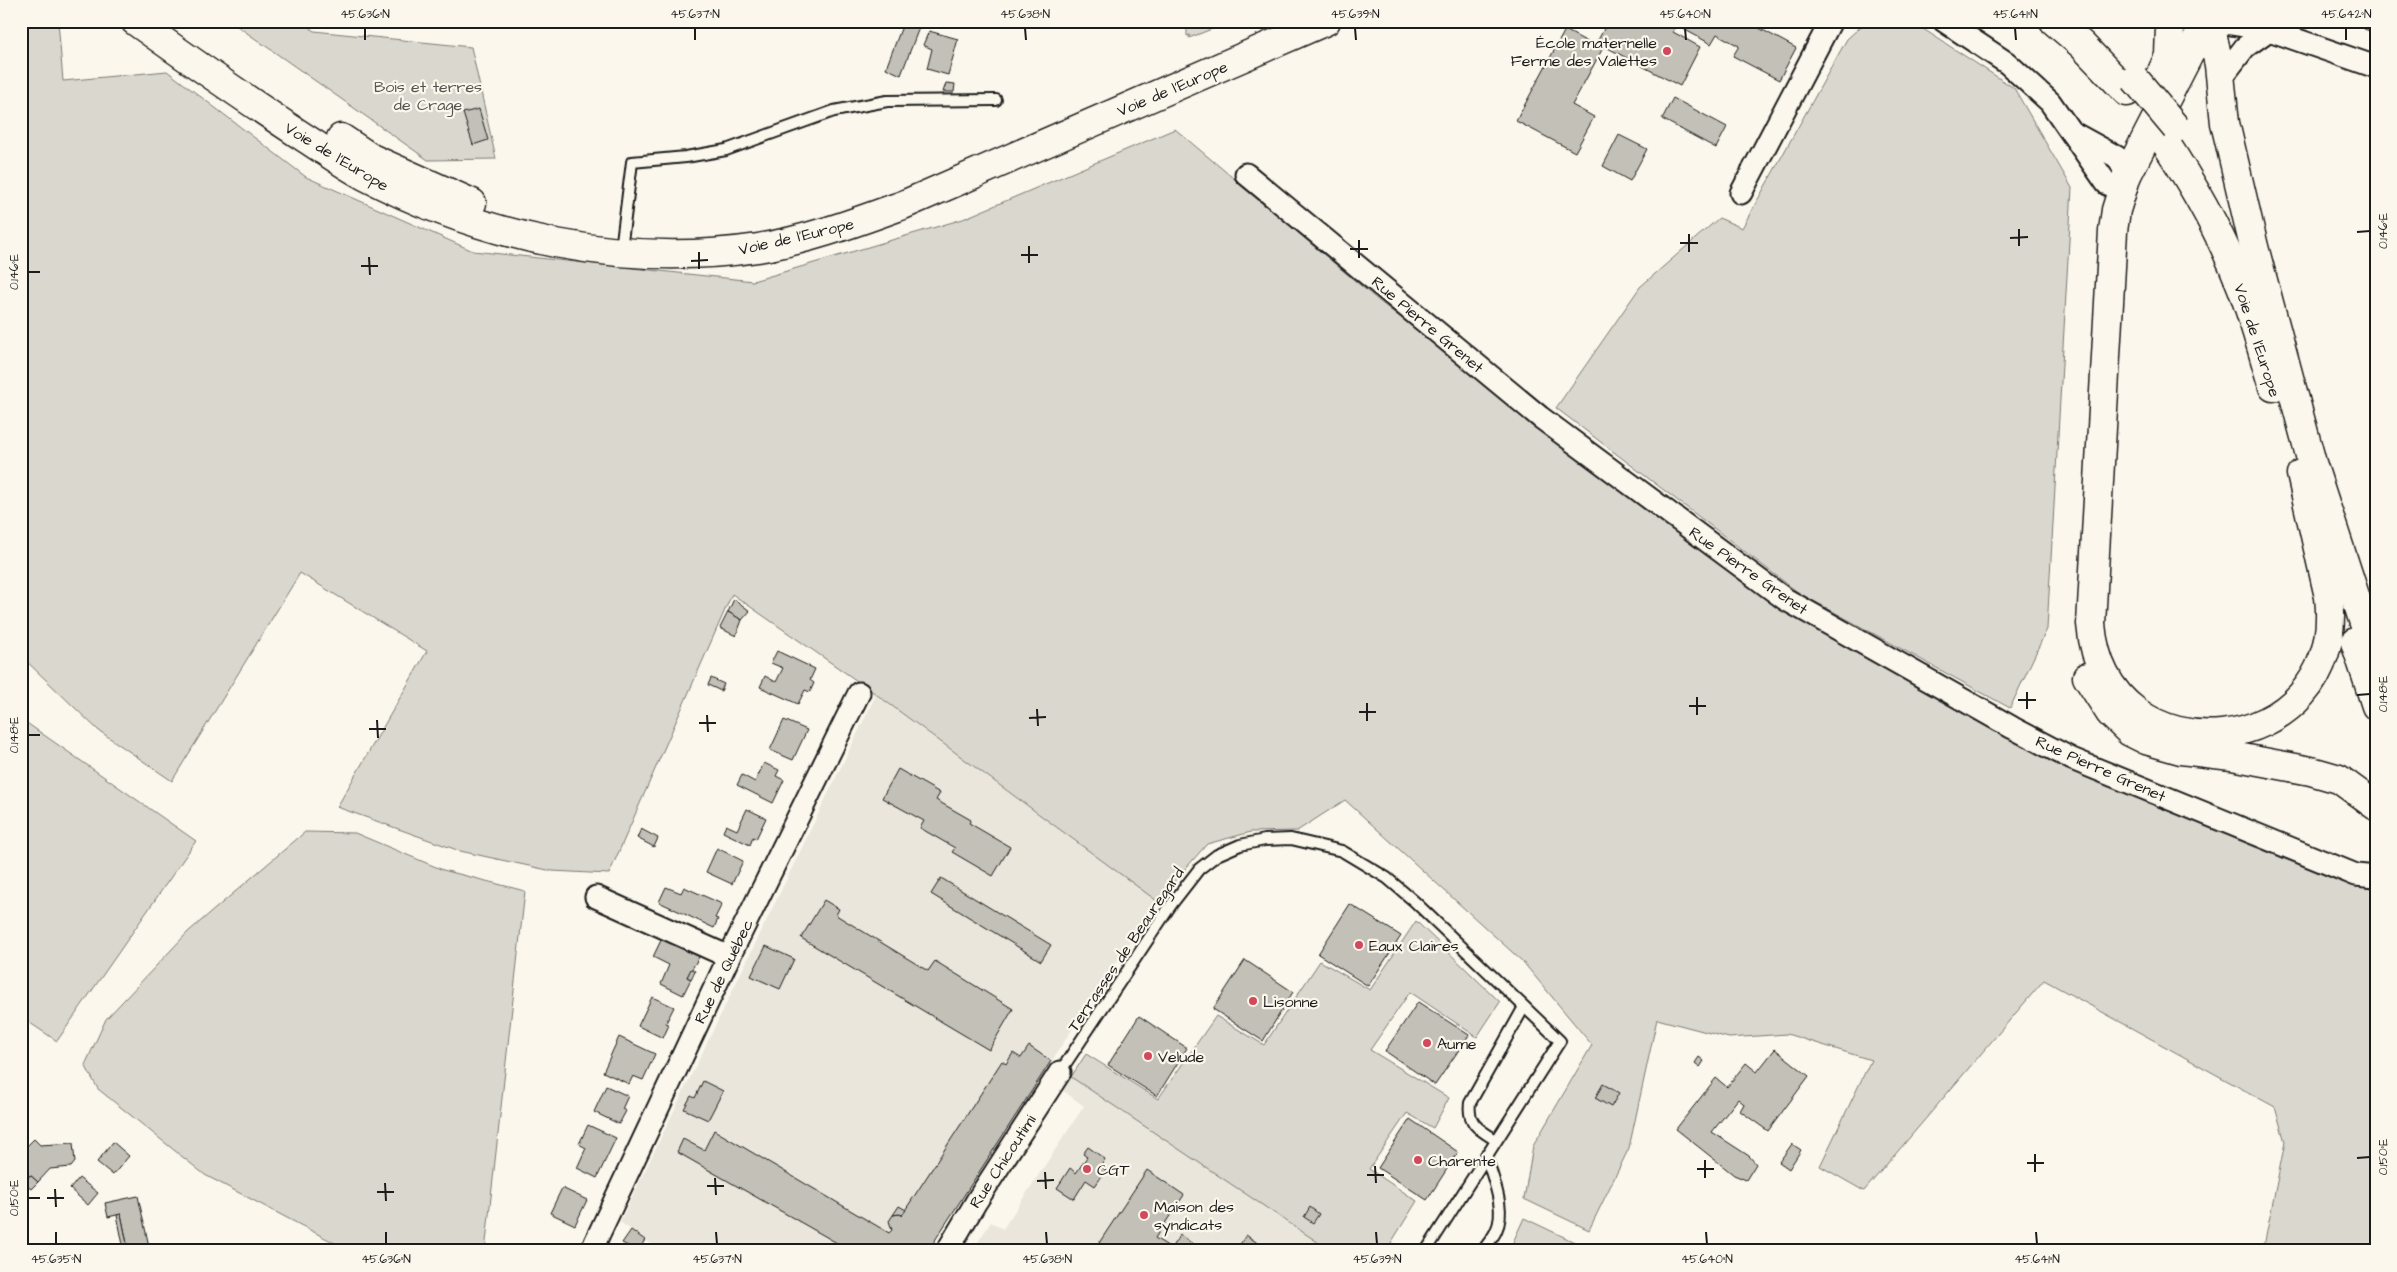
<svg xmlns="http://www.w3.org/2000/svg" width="2397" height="1272" font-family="'Architects Daughter',sans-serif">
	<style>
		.built { fill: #eae6dc }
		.green { fill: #dad7ce; stroke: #7b7a75 }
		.building { fill: #c3c0b8; stroke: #1c1c1c }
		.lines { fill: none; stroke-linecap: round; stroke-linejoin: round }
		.lane-casing { stroke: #1c1c1c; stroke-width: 14 }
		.street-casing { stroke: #1c1c1c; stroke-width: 25 }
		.secondary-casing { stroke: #1c1c1c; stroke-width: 31 }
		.lane { stroke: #fbf7ec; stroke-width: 10 }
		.street { stroke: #fbf7ec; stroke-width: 21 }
		.secondary { stroke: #fbf7ec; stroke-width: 28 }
		.secondary-bridge-casing { stroke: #1c1c1c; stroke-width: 31; stroke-linecap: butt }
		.secondary-bridge { stroke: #fbf7ec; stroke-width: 28 }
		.ticks { fill: none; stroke: #1c1c1c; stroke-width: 2 }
		.poi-dot { fill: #d1495b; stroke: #fbf7ec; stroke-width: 2 }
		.labels { text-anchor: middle; stroke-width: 4.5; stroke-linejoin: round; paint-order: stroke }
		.poi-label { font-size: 16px; fill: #1c1c1c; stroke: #fbf7ec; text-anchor: start }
		.park-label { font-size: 16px; fill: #555451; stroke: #fbf7ec }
		.street-label { font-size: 16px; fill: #1c1c1c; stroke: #fbf7ec }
		.neatline { fill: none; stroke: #1c1c1c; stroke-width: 2 }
		.ticks-label { font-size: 12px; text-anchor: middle; fill: #1c1c1c }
	</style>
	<rect width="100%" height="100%" fill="#fbf7ec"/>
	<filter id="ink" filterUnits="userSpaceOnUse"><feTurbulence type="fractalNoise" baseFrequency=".02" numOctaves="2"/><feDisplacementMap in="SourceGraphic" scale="10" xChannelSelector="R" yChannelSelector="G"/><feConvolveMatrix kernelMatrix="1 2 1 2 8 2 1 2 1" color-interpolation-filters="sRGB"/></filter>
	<g filter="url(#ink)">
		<g class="built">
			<polygon points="876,695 1157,901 926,1251 804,1251 798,1247 796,1251 661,1251 620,1222"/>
			<polygon points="1071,1077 1331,1251 972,1251 991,1222 1003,1229 1084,1106 1062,1090"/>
		</g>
		<g class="green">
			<polygon points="21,21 58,21 63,81 167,71 306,177 473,251 753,281 963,219 1175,129 1379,301 1775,606 2015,741 2338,881 2376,890 2376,1251 2263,1251 2285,1142 2275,1107 2044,980 1864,1191 1820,1166 1871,1060 1787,1034 1729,1038 1657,1019 1629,1148 1589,1230 1524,1199 1533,1146 1592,1045 1523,962 1345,800 1297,831 1251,832 1207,844 1157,901 873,692 732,594 609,874 552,871 460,851 337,807 427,651 300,573 172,781 98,730 21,656"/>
			<polygon points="230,21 301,21 314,31 471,47 496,159 428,160"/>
			<polygon points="1187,21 1232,21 1189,38 1190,35 1187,36"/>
			<polygon points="1867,21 1911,21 2014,88 2072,188 2047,629 2010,708 1799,593 1556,408 1640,287 1719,218 1742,228 1847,39"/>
			<polygon points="21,719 196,841 57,1041 21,1017"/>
			<polygon points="305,832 355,833 443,870 525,891 485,1251 350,1251 205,1175 98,1089 85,1065 106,1019 188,932"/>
			<polygon points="1416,921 1500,1002 1477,1037 1410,992 1370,1050 1449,1098 1433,1128 1407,1113 1369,1169 1417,1201 1386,1251 1331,1251 1071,1077 1086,1054 1158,1099 1216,1016 1264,1045 1320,961 1370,990"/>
			<polygon points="1524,1218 1585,1247 1590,1251 1509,1251"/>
		</g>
		<g class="building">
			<polygon points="904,21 920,25 901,75 886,68"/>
			<polygon points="1608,21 1746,21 1796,48 1779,80 1733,56 1739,46 1717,34 1711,44 1676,25 1673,32 1700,47 1680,86 1604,46 1572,105 1594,117 1575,152 1516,121 1565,30 1595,46"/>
			<polygon points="2366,21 2376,21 2376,33 2364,29"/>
			<polygon points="929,31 958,39 948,75 927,69 932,49 923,45"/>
			<polygon points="946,83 955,84 954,92 943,92"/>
			<polygon points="1673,98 1727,127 1716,148 1662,119"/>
			<polygon points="479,109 488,140 473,145 463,113"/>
			<polygon points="1619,135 1647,149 1630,181 1603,166"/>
			<polygon points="734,599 750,611 742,620 728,612"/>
			<polygon points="728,612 742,620 736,636 720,628"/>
			<polygon points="777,651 815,669 810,680 814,683 810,692 805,690 798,704 760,687 765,676 776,682 783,668 771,663"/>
			<polygon points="711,678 724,684 721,691 708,685"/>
			<polygon points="784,720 807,730 793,760 770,750"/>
			<polygon points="764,763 779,770 776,776 784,780 773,803 737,785 742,775 755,782"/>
			<polygon points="898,769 940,793 936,800 971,820 969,823 1010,847 993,876 952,852 955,848 920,828 924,821 882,798"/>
			<polygon points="747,809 766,818 756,839 753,837 750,845 723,832 726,825 737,830"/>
			<polygon points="641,829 658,838 654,847 637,838"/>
			<polygon points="717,848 743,861 732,884 706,872"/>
			<polygon points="941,878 1051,945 1041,961 931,894"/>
			<polygon points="666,887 681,893 684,887 722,904 715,918 718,919 714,928 659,902"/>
			<polygon points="824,900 839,909 836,915 928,971 935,961 1013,1009 989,1050 801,938"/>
			<polygon points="1350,904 1401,936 1368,986 1318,954"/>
			<polygon points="663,936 701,954 687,977 691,979 683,995 661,984 669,965 653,957"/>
			<polygon points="766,946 794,959 780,989 751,976"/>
			<polygon points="1245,960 1293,992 1263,1041 1213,1009"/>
			<polygon points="691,969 695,971 691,979 687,977"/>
			<polygon points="652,997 674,1007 666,1023 669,1025 663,1038 638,1026"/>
			<polygon points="1418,1002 1469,1035 1435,1085 1385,1051"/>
			<polygon points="1139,1016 1187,1048 1157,1096 1108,1065"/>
			<polygon points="619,1037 655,1054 643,1080 633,1076 629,1084 603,1072"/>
			<polygon points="1029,1046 1051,1061 928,1251 851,1251 677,1152 683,1139 704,1150 714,1130 889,1233 892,1230 889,1221 893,1215 899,1214 902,1215 1002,1061 1006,1064 1013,1053 1021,1058"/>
			<polygon points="1775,1049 1809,1076 1768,1131 1740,1111 1744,1104 1738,1099 1712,1132 1749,1156 1756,1164 1746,1180 1734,1175 1676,1129 1716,1078 1727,1087 1746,1063 1757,1072"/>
			<polygon points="1699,1057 1704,1061 1700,1067 1695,1063"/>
			<polygon points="703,1081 723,1091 708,1120 684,1109 691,1096 695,1098"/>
			<polygon points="1603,1084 1619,1093 1611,1107 1595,1098"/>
			<polygon points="606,1086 628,1096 622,1109 626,1111 619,1124 594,1112"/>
			<polygon points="1410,1119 1458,1152 1427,1200 1378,1168"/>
			<polygon points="588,1125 616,1138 597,1178 577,1168 586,1148 579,1144"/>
			<polygon points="34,1139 40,1145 73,1143 75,1162 71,1167 50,1169 38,1182 30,1175 24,1183 21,1181 21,1159 25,1154 22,1151"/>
			<polygon points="113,1142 129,1156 113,1175 97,1162"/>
			<polygon points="1792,1144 1801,1150 1789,1169 1779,1162"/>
			<polygon points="1088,1147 1105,1159 1101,1166 1106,1170 1095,1186 1086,1180 1074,1199 1057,1188 1070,1168 1076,1173 1087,1157 1083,1154"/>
			<polygon points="1147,1170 1184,1195 1155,1238 1171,1248 1180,1235 1203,1251 1158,1251 1150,1246 1147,1251 1099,1251 1103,1246 1099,1243"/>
			<polygon points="30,1175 38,1182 31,1189 24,1183"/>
			<polygon points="79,1178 98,1193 88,1205 70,1189"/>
			<polygon points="562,1188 587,1200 575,1225 550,1213"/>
			<polygon points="138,1196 150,1251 124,1251 128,1249 121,1214 108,1217 105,1203"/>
			<polygon points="899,1206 906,1210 902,1215 899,1214 893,1215"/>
			<polygon points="1310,1207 1319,1214 1313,1223 1304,1217"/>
			<polygon points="121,1214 128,1249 124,1250 117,1215"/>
			<polygon points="631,1230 645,1240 638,1251 622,1243"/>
			<polygon points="1246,1235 1269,1251 1236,1251"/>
		</g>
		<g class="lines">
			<g class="lane-casing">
				<g id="lane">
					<polyline points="621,249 632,162 686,157 726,150 834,111 887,101 996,100"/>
					<polyline points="1060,1072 1171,905 1199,869 1217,855 1240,845 1265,840 1291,839 1342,851 1387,878 1414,901 1560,1041 1426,1251"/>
					<path d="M1496,1140C1480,1130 1467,1124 1470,1103L1524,1007"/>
					<path d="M1483,1251C1487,1244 1493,1238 1496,1231C1507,1209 1492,1177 1486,1155"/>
				</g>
			</g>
			<g class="street-casing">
				<g id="street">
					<polyline points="1944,21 2007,63 2050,102 2107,184 2122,187"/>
					<polyline points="2218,22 2269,30 2376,67"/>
					<polyline points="2219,81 2245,47 2269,30"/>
					<polyline points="2075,134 2117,157 2127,175"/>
					<polyline points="1246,174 1540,417 1785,599 2013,728 2072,759 2356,875 2376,877"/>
					<polyline points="1741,193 1831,21"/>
					<polyline points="596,897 729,957"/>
					<polyline points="591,1251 729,957 859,693"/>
					<polyline points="947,1251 976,1202 1060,1072"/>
				</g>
			</g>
			<g class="secondary-casing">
				<g id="secondary">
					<path d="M135,21C191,61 247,100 305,138C324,150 344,165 365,176C486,239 623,268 758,248C808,240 856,222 903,205L1326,21"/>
					<polyline points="2054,21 2082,45 2127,92"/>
					<polyline points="2211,28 2219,65 2225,123 2254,247 2312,463 2376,660"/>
					<path d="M2200,33L2127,175L2116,210L2113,231L2091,624C2104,786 2348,764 2329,597L2301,474"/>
					<polyline points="2156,85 2169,56 2170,27"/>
					<polyline points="341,138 371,158 472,203"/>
					<path d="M2163,139C2194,186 2222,235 2242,288C2254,320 2263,354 2273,387"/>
					<polyline points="2355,642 2376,706"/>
					<polyline points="2087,677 2110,713 2130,732 2146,740 2181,750 2232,756 2311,771 2339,779 2376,806"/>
				</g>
			</g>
			<use href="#lane" class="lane"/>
			<use href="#street" class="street"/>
			<use href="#secondary" class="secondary"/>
			<g class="secondary-bridge-casing">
				<polyline id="secondary-bridge" points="2135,79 2176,128"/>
			</g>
			<use href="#secondary-bridge" class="secondary-bridge"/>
		</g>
	</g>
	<path class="ticks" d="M365,28V40M695,28V40M1025,28L1026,40M1355,28L1356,40M1685,28L1686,40M2015,28L2016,40M2346,28V40M2019,229V246M2357,232L2370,231M1689,234V252M2010,238L2028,237M1359,240V258M1680,243H1698M1029,246V263M1350,249H1368M699,252V269M1021,255H1038M369,257L370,275M691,261L708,260M361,266H378M28,272H40M2027,692V709M2357,695L2370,694M1697,697V715M2018,700H2036M1367,703V721M1689,706H1706M1037,709L1038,726M1359,712H1376M707,715L708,732M1029,718L1046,717M377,720L378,738M699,723H716M369,729H386M28,735H40M2035,1154V1172M2357,1158L2370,1157M1705,1160V1178M2027,1163H2044M1375,1166L1376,1183M1697,1169H1714M1045,1172L1046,1189M1367,1175H1384M715,1178L716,1195M1037,1181L1054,1180M385,1183L386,1201M707,1186H724M55,1189L56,1207M377,1192H394M28,1198H40M47,1198H64M56,1232V1244M386,1232V1244M716,1232L717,1244M1046,1232L1047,1244M1376,1232L1377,1244M1706,1232L1707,1244M2036,1232L2037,1244"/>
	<g class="poi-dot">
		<circle cx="1667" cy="51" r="5"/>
		<circle cx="1359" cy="945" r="5"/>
		<circle cx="1253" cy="1001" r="5"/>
		<circle cx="1427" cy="1043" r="5"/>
		<circle cx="1148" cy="1056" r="5"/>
		<circle cx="1418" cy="1160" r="5"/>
		<circle cx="1087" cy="1169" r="5"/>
		<circle cx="1144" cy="1215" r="5"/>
	</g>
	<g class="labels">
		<g class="poi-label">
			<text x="1657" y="48" text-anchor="end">École maternelle<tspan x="1657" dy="18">Ferme des Valettes</tspan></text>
			<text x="1369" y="951">Eaux Claires</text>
			<text x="1263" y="1007">Lisonne</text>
			<text x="1437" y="1049">Aume</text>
			<text x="1158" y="1062">Velude</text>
			<text x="1428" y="1166">Charente</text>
			<text x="1097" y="1175">CGT</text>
			<text x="1154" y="1212">Maison des<tspan x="1154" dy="18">syndicats</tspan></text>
		</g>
		<g class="park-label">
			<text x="428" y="92">Bois et terres<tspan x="428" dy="18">de Crage</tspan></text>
		</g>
		<g class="street-label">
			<text transform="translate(1172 88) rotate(-23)" y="6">Voie de l'Europe</text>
			<text transform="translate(337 156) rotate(31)" y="6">Voie de l'Europe</text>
			<text transform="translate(796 236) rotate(-13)" y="6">Voie de l'Europe</text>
			<text transform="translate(1428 324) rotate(40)" y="6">Rue Pierre Grenet</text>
			<text transform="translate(2258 340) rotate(72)" y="6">Voie de l'Europe</text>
			<text transform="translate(1749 570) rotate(35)" y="6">Rue Pierre Grenet</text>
			<text transform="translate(2101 768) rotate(24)" y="6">Rue Pierre Grenet</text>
			<text transform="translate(1125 949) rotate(-56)" y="6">Terrasses de Beauregard</text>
			<text transform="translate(723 971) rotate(-64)" y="6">Rue de Québec</text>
			<text transform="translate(1002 1161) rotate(-57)" y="6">Rue Chicoutimi</text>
		</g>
	</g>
	<rect width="2397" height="1272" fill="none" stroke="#fbf7ec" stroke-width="55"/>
	<rect x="28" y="28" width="2342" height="1216" class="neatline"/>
	<g class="ticks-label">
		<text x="365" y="18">45.636°N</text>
		<text x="695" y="18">45.637°N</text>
		<text x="1025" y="18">45.638°N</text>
		<text x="1355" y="18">45.639°N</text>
		<text x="1685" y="18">45.640°N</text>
		<text x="2015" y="18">45.641°N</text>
		<text x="2346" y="18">45.642°N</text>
		<text transform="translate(2383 231) rotate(-90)" y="4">0.146°E</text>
		<text transform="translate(14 272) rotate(-90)" y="4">0.146°E</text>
		<text transform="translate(2383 694) rotate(-90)" y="4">0.148°E</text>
		<text transform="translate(14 735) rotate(-90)" y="4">0.148°E</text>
		<text transform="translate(2383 1157) rotate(-90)" y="4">0.150°E</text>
		<text transform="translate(14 1198) rotate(-90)" y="4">0.150°E</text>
		<text x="56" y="1263">45.635°N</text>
		<text x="386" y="1263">45.636°N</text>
		<text x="717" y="1263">45.637°N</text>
		<text x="1047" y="1263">45.638°N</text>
		<text x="1377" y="1263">45.639°N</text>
		<text x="1707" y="1263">45.640°N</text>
		<text x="2037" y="1263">45.641°N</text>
	</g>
</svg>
